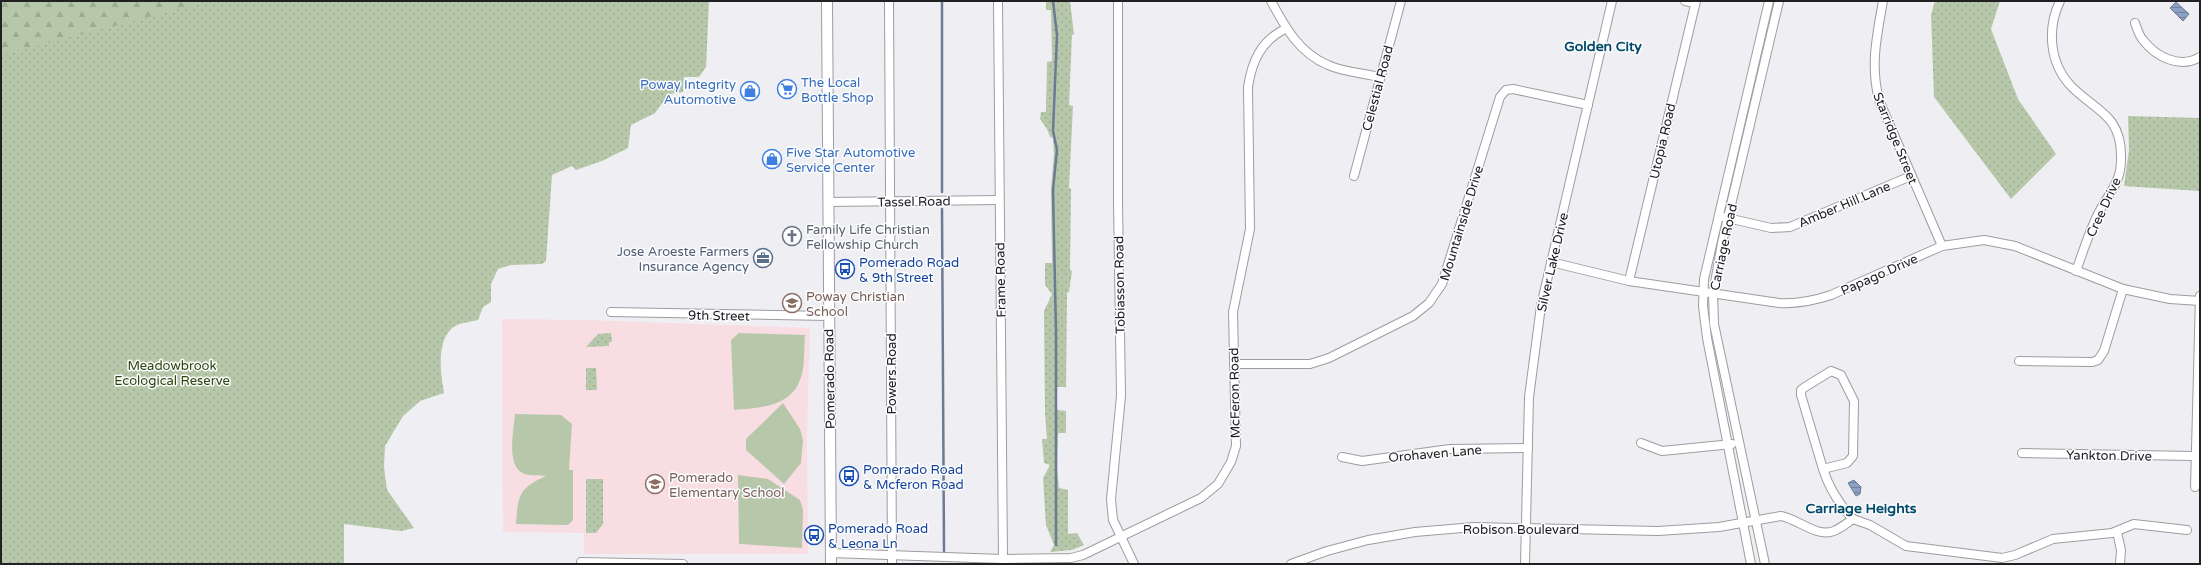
<svg xmlns="http://www.w3.org/2000/svg" width="2201" height="565" font-family="'Varela Round',sans-serif">
	<style>
		.education { fill: #f8dee3 }
		.grass { fill: url(#grass-dots) }
		.forest { fill: url(#forest-firs) }
		.garden { fill: #b6c8a9 }
		.water { fill: url(#water-rules); stroke: #6c7a93 }
		.lines { fill: none; stroke-linecap: round; stroke-linejoin: round }
		.stream { stroke: #6c7a93; stroke-width: 2.5 }
		.minor-casing { stroke: #9d9da1; stroke-width: 10 }
		.major-casing { stroke: #9d9da1; stroke-width: 12 }
		.minor { stroke: #fff; stroke-width: 8 }
		.major { stroke: #fff; stroke-width: 10 }
		.labels { text-anchor: middle; stroke-width: 3; stroke-linejoin: round; paint-order: stroke }
		.shop-label { font-size: 13px; fill: #366cbe; stroke: #fcfdfe; text-anchor: start }
		.street-label { font-size: 13px; fill: #212123; stroke: #fcfdfe }
		.worship-label { font-size: 13px; fill: #5b616d; stroke: #fcfdfe; text-anchor: start }
		.service-label { font-size: 13px; fill: #4e5e75; stroke: #fcfdfe; text-anchor: end }
		.transit-label { font-size: 13px; fill: #164399; stroke: #fcfdfe; text-anchor: start }
		.education-label { font-size: 13px; fill: #785e54; stroke: #fcfdfe; text-anchor: start }
		.park-label { font-size: 13px; fill: #2b460e; stroke: #fcfdfe }
		.neighbourhood-label { font-size: 14px; font-weight: bold; fill: #034b69; stroke: #fcfdfe }
	</style>
	<defs>
		<pattern id="grass-dots" width="8" height="8" patternUnits="userSpaceOnUse"><rect width="8" height="8" fill="#b6c8a9"/><path d="M2 2h.1M6 6h.1" fill="none" stroke="#9cac91" stroke-width="1.8" stroke-linecap="round"/></pattern>
		<pattern id="forest-firs" width="22" height="20" patternUnits="userSpaceOnUse"><rect width="22" height="20" fill="#b6c8a9"/><path d="M5 1l3.5 6h-7zM16 11l3.5 6h-7z" fill="#9cac91"/></pattern>
		<pattern id="water-rules" width="6" height="5" patternUnits="userSpaceOnUse"><rect width="6" height="5" fill="#8ca0c3"/><path d="M0 2.5h6" fill="none" stroke="#72829e"/></pattern>
	</defs>
	<rect width="100%" height="100%" fill="#efeff3"/>
	<polygon class="education" points="502,319 586,320 810,328 807,436 808,554 584,554 584,533 503,532"/>
	<g class="grass">
		<path d="M1,1H709L706,67L699,77H684L683,92L669,94L655,113L631,125L628,148L602,161L576,170L572,166L552,175L546,261L542,264L511,265L498,269L491,284V302L483,307L478,320C469,322 457,323 451,329C436,344 441,375 444,393L420,401L403,416L385,446L384,467L387,490L414,528L401,531L344,524V564H1Z"/>
		<polygon points="1046,1 1070,1 1074,34 1072,35 1069,105 1073,106 1069,188 1071,189 1070,270 1072,271 1069,292 1067,293 1066,387 1057,387 1057,410 1066,411 1066,433 1058,433 1057,469 1059,488 1068,490 1068,534 1077,533 1084,545 1072,550 1050,552 1054,545 1046,525 1043,478 1050,465 1044,463 1042,439 1047,439 1045,413 1044,311 1052,294 1045,285 1045,263 1052,263 1051,188 1054,154 1053,138 1050,137 1047,129 1040,119 1041,112 1046,112 1047,62 1052,61 1051,10 1046,10"/>
		<polygon points="1935,1 2000,1 1991,29 2018,99 2056,154 2011,199 1934,97 1931,15"/>
		<polygon points="2128,116 2200,118 2200,191 2124,186 2129,150"/>
		<polygon points="611,333 612,342 609,342 609,346 586,347 598,334"/>
		<polygon points="586,368 596,368 597,390 586,390"/>
		<polygon points="586,479 603,479 603,524 596,533 586,533"/>
	</g>
	<polygon class="forest" points="1,1 210,1 1,55"/>
	<g class="garden">
		<path d="M739,333L805,335C804,347 805,370 800,380C790,407 759,408 734,410L731,340Z"/>
		<polygon points="783,403 800,429 803,440 801,463 784,484 746,450 746,439"/>
		<path d="M515,414L561,415L572,424L569,470H573V520L568,525L516,524C518,495 519,488 546,476C540,475 531,476 525,474C505,468 514,429 515,414Z"/>
		<polygon points="738,475 768,479 800,500 803,510 802,548 739,544"/>
	</g>
	<g class="water">
		<polygon points="2176,2 2189,14 2183,21 2170,8"/>
		<polygon points="1854,480 1861,487 1860,494 1856,496 1848,483"/>
	</g>
	<g class="lines">
		<g class="stream">
			<polyline points="1053,1 1057,35 1053,131 1057,150 1053,190 1056,332 1056,545"/>
			<polyline points="942,192 942,1"/>
			<polyline points="942,209 944,551"/>
		</g>
		<g class="minor-casing">
			<g id="minor">
				<polyline points="889,1 892,564"/>
				<polyline points="998,1 1003,559"/>
				<polyline points="1118,1 1118,201 1121,396 1111,499 1113,520 1134,564"/>
				<path d="M1271,1C1285,27 1299,53 1328,65C1343,72 1363,73 1379,77"/>
				<polyline points="1685,1 1695,3"/>
				<path d="M1883,1C1877,35 1870,65 1879,100L1942,246"/>
				<path d="M2060,1C2047,28 2049,63 2071,86C2095,111 2121,114 2121,156C2122,183 2109,192 2098,214C2089,232 2083,252 2076,271"/>
				<path d="M2135,23C2137,28 2139,36 2143,40C2156,57 2180,69 2200,57"/>
				<polyline points="1354,176 1401,1"/>
				<polyline points="828,202 999,200"/>
				<polyline points="1723,217 1771,228 1790,227 1911,176"/>
				<path d="M1551,262L1629,281L1779,303C1797,304 1813,301 1831,295L1942,246L1984,240L2015,246L2123,289L2170,299L2200,301"/>
				<polyline points="1629,281 1696,1"/>
				<polyline points="611,312 828,316"/>
				<polyline points="2019,361 2092,362 2098,360 2104,351 2123,289"/>
				<polyline points="1234,364 1310,364 1329,358 1413,316 1429,303 1442,284 1500,97 1506,90 1513,89 1588,105"/>
				<polyline points="1641,443 1662,451 1732,444"/>
				<polyline points="2022,453 2195,456"/>
				<polyline points="1342,457 1362,461 1450,449 1528,448"/>
				<path d="M1823,469L1847,463L1853,456L1854,401L1841,375L1831,371L1805,387L1801,390V395L1823,469C1829,488 1839,504 1853,519"/>
				<polyline points="2195,487 2200,296"/>
				<polyline points="2117,532 2121,550 2120,564"/>
				<path d="M831,553L1003,559L1071,558L1083,555L1201,498L1218,484L1231,462L1236,446L1233,312L1250,229L1248,87C1252,61 1261,41 1285,29"/>
				<polyline points="581,562 683,564"/>
				<path d="M1291,564L1327,551L1368,540L1415,532L1474,527L1658,531L1719,527L1781,516C1798,519 1817,538 1834,531C1841,528 1847,523 1853,519L1870,525L1906,546L2002,558L2015,555L2053,539L2112,533L2134,524L2187,530"/>
				<polyline points="1525,564 1529,397 1541,306 1612,1"/>
				<polyline points="1751,564 1707,338 1703,306 1704,279 1769,1"/>
				<polyline points="1765,564 1714,324 1713,294 1722,243 1779,1"/>
			</g>
		</g>
		<g class="major-casing">
			<polyline id="major" points="827,1 831,564"/>
		</g>
		<use href="#minor" class="minor"/>
		<use href="#major" class="major"/>
	</g>
	<defs>
		<g id="supermarket-ring" transform="scale(1)"><circle r="9.5" fill="#fcfdfe" stroke="#3f7fe0" stroke-width="1.5"/><path d="M-6-5.5h2.5l.6 2H6L4.5 2H-2.5L-4.4-4H-6ZM-1.5 3.2a1.3 1.3 0 1 0 .1 0ZM3 3.2a1.3 1.3 0 1 0 .1 0Z" fill="#3f7fe0"/></g>
		<g id="shop-ring" transform="scale(1)"><circle r="9.5" fill="#fcfdfe" stroke="#3f7fe0" stroke-width="1.5"/><path d="M-5-2.5h2.3a2.7 3.5 0 0 1 5.4 0H5L5.5 6h-11ZM-1.5-2.5h3a1.5 2.3 0 0 0-3 0Z" fill="#3f7fe0"/></g>
		<g id="church-ring" transform="scale(1)"><circle r="9.5" fill="#fcfdfe" stroke="#6b7280" stroke-width="1.5"/><path d="M-1.2-6h2.4v3.5h3.3v2.4h-3.3V6h-2.4V-.1h-3.3v-2.4h3.3Z" fill="#6b7280"/></g>
		<g id="office-ring" transform="scale(1)"><circle r="9.5" fill="#fcfdfe" stroke="#5c6f8a" stroke-width="1.5"/><path d="M-6-3h4V-5.5h4V-3h4V5H-6ZM-1-4.5V-3h2v-1.5ZM-6 0V1H6V0Z" fill="#5c6f8a"/></g>
		<g id="bus-ring" transform="scale(1)"><circle r="9.5" fill="#fcfdfe" stroke="#1a4fb4" stroke-width="1.5"/><path d="M-5-6H5V4H4V6H2V4H-2V6H-4V4H-5ZM-3.5-4V0h7V-4ZM-3.5 1.2v1.5H-2V1.2ZM2 1.2v1.5H3.5V1.2Z" fill="#1a4fb4"/></g>
		<g id="school-ring" transform="scale(1)"><circle r="9.5" fill="#fcfdfe" stroke="#8d6e63" stroke-width="1.5"/><path d="M0-5L7-2L0 1L-7-2ZM-4 1L0 2.5L4 1V4Q0 6-4 4Z" fill="#8d6e63"/></g>
	</defs>
	<g fill-rule="evenodd">
		<use href="#supermarket-ring" x="787" y="89"/>
		<use href="#shop-ring" x="750" y="91"/>
		<use href="#shop-ring" x="772" y="159"/>
		<use href="#church-ring" x="792" y="236"/>
		<use href="#office-ring" x="763" y="258"/>
		<use href="#bus-ring" x="845" y="269"/>
		<use href="#school-ring" x="792" y="303"/>
		<use href="#bus-ring" x="849" y="476"/>
		<use href="#school-ring" x="655" y="484"/>
		<use href="#bus-ring" x="814" y="535"/>
	</g>
	<g class="labels">
		<g class="shop-label">
			<text x="801" y="87">The Local<tspan x="801" dy="15">Bottle Shop</tspan></text>
			<text x="736" y="89" text-anchor="end">Poway Integrity<tspan x="736" dy="15">Automotive</tspan></text>
			<text x="786" y="157">Five Star Automotive<tspan x="786" dy="15">Service Center</tspan></text>
		</g>
		<g class="street-label">
			<text transform="translate(1377 88) rotate(-75)" y="5">Celestial Road</text>
			<text transform="translate(1896 138) rotate(68)" y="5">Starridge Street</text>
			<text transform="translate(1662 141) rotate(-77)" y="5">Utopia Road</text>
			<text transform="translate(914 201) rotate(-1)" y="5">Tassel Road</text>
			<text transform="translate(1844 204) rotate(-23)" y="5">Amber Hill Lane</text>
			<text transform="translate(2103 207) rotate(-65)" y="5">Cree Drive</text>
			<text transform="translate(1461 223) rotate(-73)" y="5">Mountainside Drive</text>
			<text transform="translate(1723 247) rotate(-78)" y="5">Carriage Road</text>
			<text transform="translate(1552 262) rotate(-77)" y="5">Silver Lake Drive</text>
			<text transform="translate(1879 274) rotate(-24)" y="5">Papago Drive</text>
			<text transform="translate(1000 280) rotate(-91)" y="5">Frame Road</text>
			<text transform="translate(1119 285) rotate(-91)" y="5">Tobiasson Road</text>
			<text transform="translate(719 315) rotate(1)" y="5">9th Street</text>
			<text transform="translate(891 374) rotate(-90)" y="5">Powers Road</text>
			<text transform="translate(829 379) rotate(-91)" y="5">Pomerado Road</text>
			<text transform="translate(1234 393) rotate(-91)" y="5">McFeron Road</text>
			<text transform="translate(1435 453) rotate(-5)" y="5">Orohaven Lane</text>
			<text transform="translate(2109 455) rotate(1)" y="5">Yankton Drive</text>
			<text x="1521" y="534">Robison Boulevard</text>
		</g>
		<g class="worship-label">
			<text x="806" y="234">Family Life Christian<tspan x="806" dy="15">Fellowship Church</tspan></text>
		</g>
		<g class="service-label">
			<text x="749" y="256">Jose Aroeste Farmers<tspan x="749" dy="15">Insurance Agency</tspan></text>
		</g>
		<g class="transit-label">
			<text x="859" y="267">Pomerado Road<tspan x="859" dy="15">&amp; 9th Street</tspan></text>
			<text x="863" y="474">Pomerado Road<tspan x="863" dy="15">&amp; Mcferon Road</tspan></text>
			<text x="828" y="533">Pomerado Road<tspan x="828" dy="15">&amp; Leona Ln</tspan></text>
		</g>
		<g class="education-label">
			<text x="806" y="301">Poway Christian<tspan x="806" dy="15">School</tspan></text>
			<text x="669" y="482">Pomerado<tspan x="669" dy="15">Elementary School</tspan></text>
		</g>
		<g class="park-label">
			<text x="172" y="370">Meadowbrook<tspan x="172" dy="15">Ecological Reserve</tspan></text>
		</g>
		<g class="neighbourhood-label">
			<text x="1603" y="51">Golden City</text>
			<text x="1861" y="513">Carriage Heights</text>
		</g>
	</g>
	<rect width="2201" height="565" fill="none" stroke="#212123" stroke-width="4"/>
</svg>
